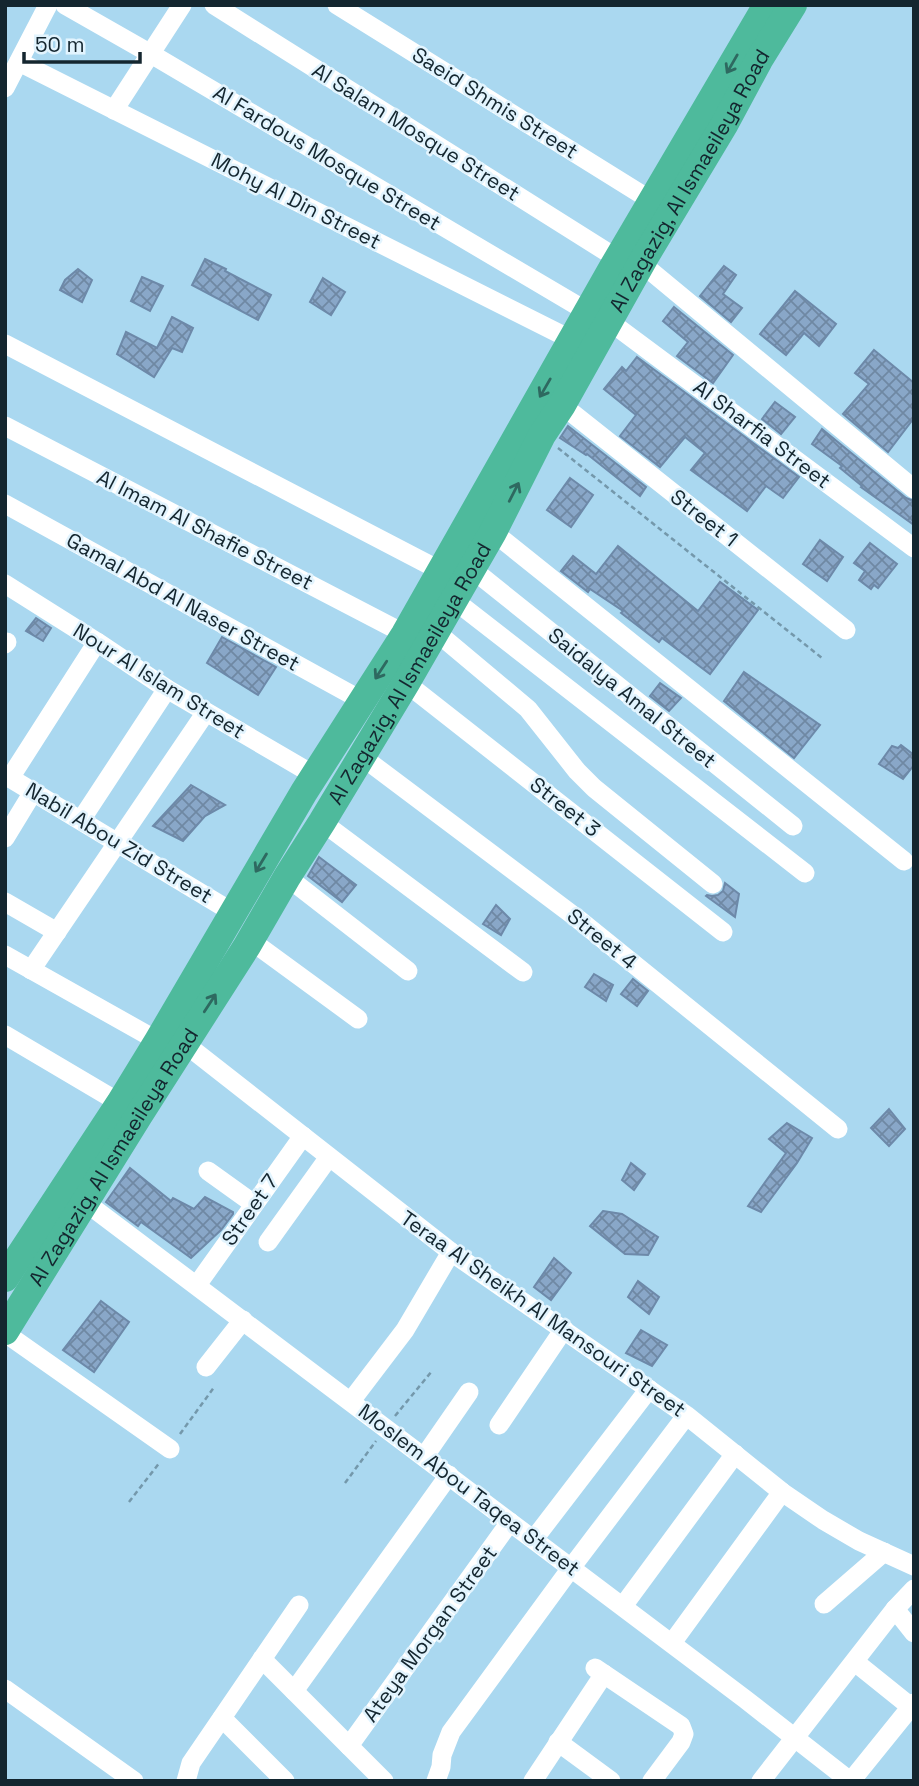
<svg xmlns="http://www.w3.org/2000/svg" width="919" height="1786" font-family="'Space Grotesk',sans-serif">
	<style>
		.building { fill: url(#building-cross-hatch); stroke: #6d89a9; stroke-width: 2 }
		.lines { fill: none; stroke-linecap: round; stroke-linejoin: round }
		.path { stroke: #7498ab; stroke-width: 2.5; stroke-dasharray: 5 3.5; stroke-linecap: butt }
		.minor { stroke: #fff; stroke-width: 19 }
		.highway { stroke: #4eba9c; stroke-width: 28 }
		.oneway { stroke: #2e6960 }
		.labels { text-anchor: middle; stroke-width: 5; stroke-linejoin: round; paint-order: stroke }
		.street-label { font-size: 21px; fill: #14262f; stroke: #e2f4fe }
	</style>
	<defs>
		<pattern id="building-cross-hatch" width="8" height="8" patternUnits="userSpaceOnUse" patternTransform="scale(1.75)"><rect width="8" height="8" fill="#89a7c8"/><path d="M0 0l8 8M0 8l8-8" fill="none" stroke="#6f88a3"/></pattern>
	</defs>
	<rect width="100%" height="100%" fill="#aad8f0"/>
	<g class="building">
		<polygon points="205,259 226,269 225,271 271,295 258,320 192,285"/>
		<polygon points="724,266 736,275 723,294 742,308 731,322 700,296"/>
		<polygon points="78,269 92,280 82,302 60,290 65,280"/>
		<polygon points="142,277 163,286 150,311 131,301"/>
		<polygon points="323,278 345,292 331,315 310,302"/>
		<polygon points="795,291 836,324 819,346 804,333 786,355 760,334"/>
		<polygon points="674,307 733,355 713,383 677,356 688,342 663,321"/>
		<polygon points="172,317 193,328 182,352 172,348 154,377 117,354 126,332 157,348"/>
		<polygon points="874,350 914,383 914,418 888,452 843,414 869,384 855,373"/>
		<polygon points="637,357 799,477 783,498 766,486 747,511 691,470 705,453 685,437 660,467 620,436 636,415 604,389 622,367 626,371"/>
		<polygon points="775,402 795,417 781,434 762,419"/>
		<polygon points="568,426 646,487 640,496 587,454 586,455 560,438"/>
		<polygon points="822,429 906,498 914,501 914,525 861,487 862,486 840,468 842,466 812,444"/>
		<polygon points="570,478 593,495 571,527 547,510"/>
		<polygon points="820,540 843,557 827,581 803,564"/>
		<polygon points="870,543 897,564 878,588 874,585 871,589 859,580 865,571 854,563"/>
		<polygon points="618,546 698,611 720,582 758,610 710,674 662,638 659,642 621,613 623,611 590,589 588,592 561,571 573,556 596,574"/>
		<polygon points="36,618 51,628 43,641 26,631"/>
		<polygon points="222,637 276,667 258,695 207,663"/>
		<polygon points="744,672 820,725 794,758 724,701"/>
		<polygon points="660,683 681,698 669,711 650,696"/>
		<polygon points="901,745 914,755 914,765 903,779 879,764 892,746 898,748"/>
		<polygon points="191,785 225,805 205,816 183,841 153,826"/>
		<polygon points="319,857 356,885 342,902 308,876"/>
		<polygon points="725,883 739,894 735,917 706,896 707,895 712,896 718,895 723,891"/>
		<polygon points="496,905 510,919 501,935 483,924"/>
		<polygon points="594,974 613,985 606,1001 585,987"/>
		<polygon points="633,979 648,991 637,1006 621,994"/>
		<polygon points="889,1109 905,1129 889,1146 871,1128"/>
		<polygon points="787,1123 812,1138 797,1163 761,1212 748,1206 786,1153 769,1139"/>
		<polygon points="631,1163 645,1174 634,1190 622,1180"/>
		<polygon points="130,1168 171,1201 173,1198 194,1209 205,1197 233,1212 233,1214 221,1230 191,1258 141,1222 138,1226 106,1202"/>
		<polygon points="603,1211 622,1214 658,1237 648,1255 625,1254 590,1226"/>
		<polygon points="554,1258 571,1273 551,1300 534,1287"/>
		<polygon points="638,1281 659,1297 649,1314 628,1297"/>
		<polygon points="101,1301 129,1322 94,1372 63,1350"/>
		<polygon points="641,1330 667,1345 652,1366 626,1353"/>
	</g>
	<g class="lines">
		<g class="path">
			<polyline points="558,448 822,658"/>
			<polyline points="395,1416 432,1371"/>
			<polyline points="180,1434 215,1386"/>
			<polyline points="345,1483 376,1441"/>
			<polyline points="129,1502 160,1462"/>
		</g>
		<g class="minor">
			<polyline points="65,5 151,54 588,312"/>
			<polyline points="214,5 618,259"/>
			<polyline points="337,5 652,201"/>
			<polyline points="19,62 572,340"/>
			<polyline points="5,88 48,5"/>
			<polyline points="114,110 182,5"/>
			<polyline points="641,263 914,489"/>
			<polyline points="609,321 914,548"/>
			<polyline points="5,344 441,571"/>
			<polyline points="562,405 846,630"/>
			<polyline points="5,426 405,634"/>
			<polyline points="5,504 361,700"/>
			<polyline points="493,532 904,861"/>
			<polyline points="472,569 793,826"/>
			<polyline points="5,584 97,642 167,689 314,775"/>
			<polyline points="454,600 805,873"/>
			<polyline points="435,631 528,709 577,771 594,788 713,884"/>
			<polyline points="5,644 7,642"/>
			<polyline points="406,683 723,932"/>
			<polyline points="361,756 578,919 838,1129"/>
			<polyline points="5,775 232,912"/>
			<polyline points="10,778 97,642"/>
			<polyline points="81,820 167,689"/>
			<polyline points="322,822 523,972"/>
			<polyline points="5,838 33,792"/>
			<polyline points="287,877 408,971"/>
			<polyline points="5,902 57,932"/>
			<polyline points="250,940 358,1019"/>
			<polyline points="5,955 158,1041"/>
			<polyline points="31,970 206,712"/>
			<polyline points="5,1035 120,1103"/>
			<polyline points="184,1043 451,1252 686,1415 782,1492 823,1520 859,1541 914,1566"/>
			<polyline points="208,1171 254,1204"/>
			<polyline points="85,1202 745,1699 850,1781"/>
			<polyline points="268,1242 329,1157"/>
			<polyline points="197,1285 303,1136"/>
			<polyline points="5,1333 170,1449"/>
			<polyline points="206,1367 243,1320"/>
			<polyline points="351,1401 405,1330 451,1252"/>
			<polyline points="499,1425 564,1329"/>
			<polyline points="424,1457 469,1392"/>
			<polyline points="534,1539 649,1389"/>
			<polyline points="824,1604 884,1552"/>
			<polyline points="623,1606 735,1454"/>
			<polyline points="895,1609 914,1633"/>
			<polyline points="672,1643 782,1492"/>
			<polyline points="262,1659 384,1781"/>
			<polyline points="855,1662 911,1707"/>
			<polyline points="595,1668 681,1726 684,1734 681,1742 652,1781"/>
			<polyline points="5,1689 134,1781"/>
			<polyline points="294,1691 449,1475"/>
			<polyline points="222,1718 285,1781"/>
			<polyline points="558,1742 611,1781"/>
			<polyline points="349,1746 510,1522"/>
			<polyline points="186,1781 191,1763 299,1605"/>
			<polyline points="436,1781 441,1767 442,1755 451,1732 571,1568 686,1416"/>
			<polyline points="533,1781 604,1674"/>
			<polyline points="761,1781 895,1609 914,1589"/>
			<polyline points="851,1781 914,1703"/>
		</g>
		<g class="highway">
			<polyline points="5,1278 120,1103 158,1041 304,792 405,634 613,267 767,5"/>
			<path id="s1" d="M5,1331L139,1115L247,946L287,877L322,822L406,683L493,532L542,435L562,405L646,255L724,125L759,60L793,5"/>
		</g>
	</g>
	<defs><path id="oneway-shaft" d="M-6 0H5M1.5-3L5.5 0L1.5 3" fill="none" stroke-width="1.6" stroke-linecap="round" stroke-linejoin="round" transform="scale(1.75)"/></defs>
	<g class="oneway">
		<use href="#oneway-shaft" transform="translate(732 64) rotate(120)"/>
		<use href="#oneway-shaft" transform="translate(545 388) rotate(120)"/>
		<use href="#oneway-shaft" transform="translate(514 492) rotate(-63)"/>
		<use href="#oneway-shaft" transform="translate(381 670) rotate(123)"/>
		<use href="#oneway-shaft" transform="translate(261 863) rotate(121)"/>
		<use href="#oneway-shaft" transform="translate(210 1003) rotate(-57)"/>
	</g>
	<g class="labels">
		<g class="street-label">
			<text transform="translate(495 103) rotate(32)" y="7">Saeid Shmis Street</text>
			<text transform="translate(416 132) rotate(32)" y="7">Al Salam Mosque Street</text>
			<text transform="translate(327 158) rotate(31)" y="7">Al Fardous Mosque Street</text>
			<text dy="7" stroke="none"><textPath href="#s1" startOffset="1339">Al Zagazig, Al Ismaeileya Road</textPath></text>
			<text transform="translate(296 201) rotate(27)" y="7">Mohy Al Din Street</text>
			<text transform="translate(762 434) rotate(37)" y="7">Al Sharfia Street</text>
			<text transform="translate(704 518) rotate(38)" y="7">Street 1</text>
			<text transform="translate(205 530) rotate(27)" y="7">Al Imam Al Shafie Street</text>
			<text transform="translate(183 602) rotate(29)" y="7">Gamal Abd Al Naser Street</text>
			<text dy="7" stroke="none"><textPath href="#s1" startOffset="772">Al Zagazig, Al Ismaeileya Road</textPath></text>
			<text transform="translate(159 681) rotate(32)" y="7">Nour Al Islam Street</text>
			<text transform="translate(632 698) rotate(39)" y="7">Saidalya Amal Street</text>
			<text transform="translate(565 807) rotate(38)" y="7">Street 3</text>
			<text transform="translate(119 843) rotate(31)" y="7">Nabil Abou Zid Street</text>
			<text transform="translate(602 939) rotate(39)" y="7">Street 4</text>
			<text dy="7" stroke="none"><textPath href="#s1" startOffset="205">Al Zagazig, Al Ismaeileya Road</textPath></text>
			<text transform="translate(250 1210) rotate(-55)" y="7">Street 7</text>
			<text transform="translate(543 1314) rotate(35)" y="7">Teraa Al Sheikh Al Mansouri Street</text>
			<text transform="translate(469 1490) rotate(37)" y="7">Moslem Abou Taqea Street</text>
			<text transform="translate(430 1634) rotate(-54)" y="7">Ateya Morgan Street</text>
		</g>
	</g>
	<rect width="919" height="1786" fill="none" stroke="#14262f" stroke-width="14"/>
	<path d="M24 52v10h116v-10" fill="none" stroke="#14262f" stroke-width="3.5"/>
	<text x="35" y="52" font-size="21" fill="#14262f" stroke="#e2f4fe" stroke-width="5" paint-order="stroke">50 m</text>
</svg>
